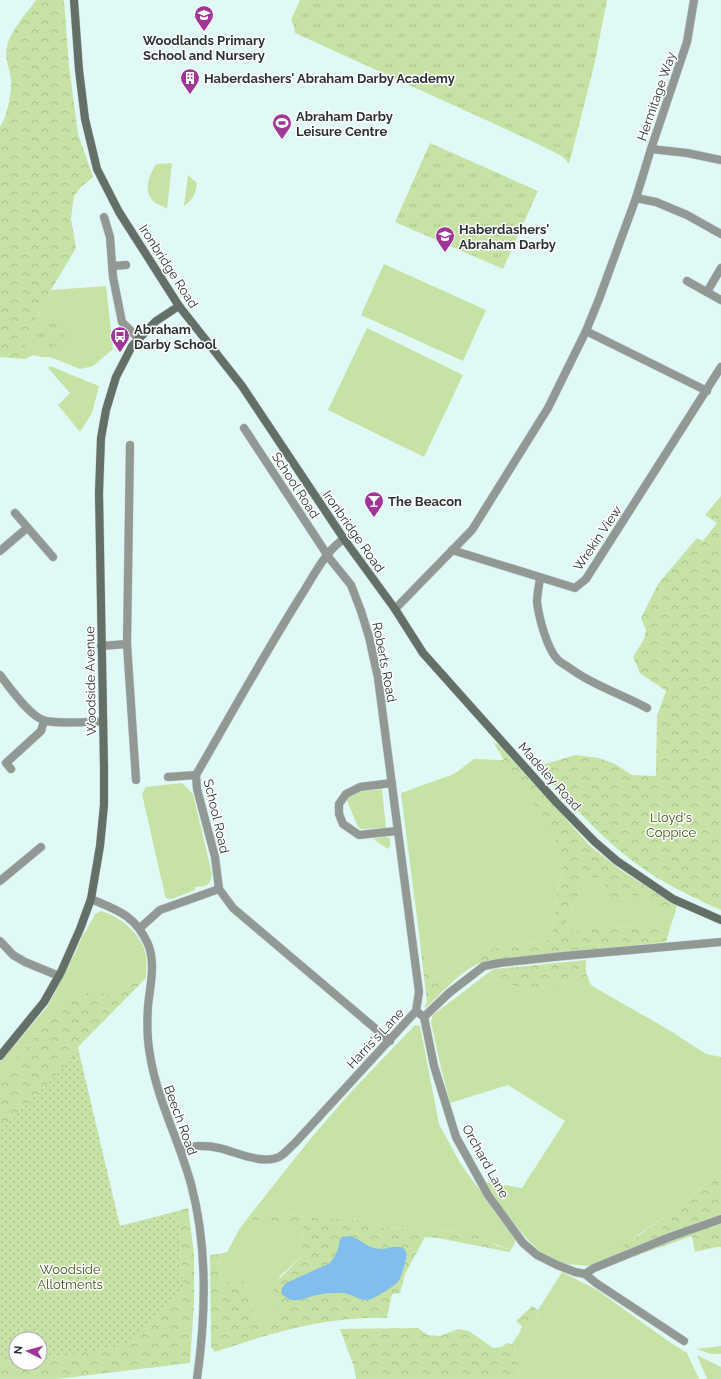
<svg xmlns="http://www.w3.org/2000/svg" width="721" height="1379" font-family="Raleway,sans-serif">
	<style>
		.grass { fill: #c6e2a4; fill-rule: evenodd }
		.forest { fill: url(#forest-crowns) }
		.park { fill: url(#park-tufts) }
		.garden { fill: url(#garden-dots) }
		.water { fill: #81bded }
		.lines { fill: none; stroke-linecap: round; stroke-linejoin: round }
		.street-casing { stroke: #c0d5d3; stroke-width: 9 }
		.secondary-casing { stroke: #c0d5d3; stroke-width: 9 }
		.street { stroke: #929994; stroke-width: 8 }
		.secondary { stroke: #646f68; stroke-width: 8 }
		.labels { text-anchor: middle; stroke-width: 3; stroke-linejoin: round; paint-order: stroke }
		.poi-label { font-size: 13px; font-weight: bold; fill: #2a3332; stroke: #fff; text-anchor: start }
		.street-label { font-size: 13px; fill: #2a3332; stroke: #fff }
		.park-label { font-size: 13px; fill: #3b5510; stroke: #fff }
	</style>
	<defs>
		<pattern id="forest-crowns" width="20" height="18" patternUnits="userSpaceOnUse"><rect width="20" height="18" fill="#c6e2a4"/><path d="M2 6a3 3 0 1 1 6 0M12 15a3 3 0 1 1 6 0" fill="none" stroke="#aac28e"/></pattern>
		<pattern id="park-tufts" width="24" height="20" patternUnits="userSpaceOnUse"><rect width="24" height="20" fill="#c6e2a4"/><path d="M3 7l-1-3M5 7V3M7 7l1-3M15 17l-1-3M17 17v-4M19 17l1-3" fill="none" stroke="#aac28e"/></pattern>
		<pattern id="garden-dots" width="8" height="8" patternUnits="userSpaceOnUse"><rect width="8" height="8" fill="#c6e2a4"/><path d="M2 2h.1M6 6h.1" fill="none" stroke="#aac28e" stroke-width="1.8" stroke-linecap="round"/></pattern>
	</defs>
	<rect width="100%" height="100%" fill="#e1f9f6"/>
	<g class="grass">
		<path d="M172,163L167,209C164,207 159,205 155,203C142,191 149,176 156,164Z"/>
		<path d="M188,175L197,183C196,194 193,199 184,206Z"/>
		<polygon points="384,264 486,310 463,361 361,315"/>
		<path d="M106,286L113,349L93,366L80,369L50,357H42L33,355L25,359V340L51,290ZM54,317L61,322L65,334L61,342L54,346L36,329L40,321Z"/>
		<polygon points="367,328 463,375 424,457 328,410"/>
		<polygon points="50,366 99,386 92,413 80,432 58,405 70,393 48,368"/>
		<polygon points="474,759 499,760 526,791 554,834 563,869 556,897 552,938 541,942 499,948 484,949 450,976 437,980 428,970 419,934 401,793 454,774"/>
		<path d="M182,783L193,794L212,874C210,887 206,886 195,887V890L172,899L166,898L165,895L142,794L146,787Z"/>
		<path d="M382,789L386,828L361,829L358,827L346,798C356,790 369,791 382,789Z"/>
		<polygon points="384,837 390,838 390,846 388,849 373,839"/>
		<polygon points="583,875 586,877 604,879 605,893 620,899 631,895 641,898 662,910 675,913 671,925 642,925 619,928 602,924 571,932 567,930 566,923 578,896"/>
		<path d="M101,911C121,917 142,934 146,956C147,963 146,971 146,978L144,980L141,976L116,997L103,993L50,1020L0,1076V1062L47,1007L75,953L83,935L86,931L95,914Z"/>
		<polygon points="488,973 496,980 529,990 549,988 558,981 590,983 592,986 669,1030 706,1054 721,1057 721,1172 669,1214 636,1236 624,1252 590,1266 564,1264 543,1254 528,1240 506,1213 485,1182 522,1188 565,1121 508,1085 450,1103 441,1068 431,1022 433,1015"/>
		<polygon points="415,1025 420,1026 439,1124 460,1163 516,1240 511,1250 461,1231 385,1228 363,1220 306,1217 254,1210 307,1143 350,1093"/>
		<polygon points="247,1219 303,1225 301,1257 280,1276 273,1294 279,1316 266,1320 255,1318 246,1284 227,1282 221,1287 219,1254 227,1252 240,1228"/>
		<polygon points="562,1272 597,1290 671,1343 687,1353 699,1379 519,1379 517,1352 512,1344 520,1332 536,1320 538,1310"/>
		<polygon points="721,1346 721,1354 711,1354 696,1349"/>
		<polygon points="697,1355 721,1367 721,1379 707,1379"/>
	</g>
	<g class="forest">
		<path d="M36,0H64L69,66L78,134L93,177L81,187L74,196L71,218L76,248L51,290L25,340V359L0,357V127C7,117 12,92 11,80C10,68 4,59 7,47C10,31 27,13 36,0Z"/>
		<path d="M721,496V910C696,899 671,887 648,872C606,844 571,804 538,766L576,755L599,758L615,764L632,775L656,776L657,716L666,691L640,673L633,657L644,639L646,630L641,618L658,584L697,538L703,541L717,523L705,515Z"/>
		<path d="M493,742L501,746L590,846L622,871L677,906L675,913L662,911L641,898L631,895L620,899L608,897L605,893L604,879L586,877L583,875L578,896L566,923L567,930L571,932L602,924L619,928L642,925H671L666,942L490,960C485,962 479,963 475,965C455,976 441,995 424,1009L427,1002L419,934L428,970L437,980L450,976L484,949L499,948L541,942L552,938L556,897L563,869L554,835L526,791L499,760H504Z"/>
		<polygon points="586,960 586,973 590,983 558,981 549,988 529,990 496,980 488,973 494,969"/>
		<polygon points="141,976 144,980 78,1047 79,1052 0,1131 0,1076 50,1020 74,1000 88,992 103,993 116,997"/>
		<polygon points="721,1172 721,1247 717,1247 695,1252 692,1236 627,1259 622,1247 669,1214"/>
		<polygon points="188,1208 194,1254 194,1302 190,1363 57,1379 0,1379 0,1359 16,1362 16,1363 40,1363 40,1360 183,1292 178,1211"/>
		<path d="M254,1210L306,1217L363,1220L385,1228L461,1231L478,1236L498,1246L511,1250L509,1252L438,1238L425,1237L405,1274L400,1293L392,1294L387,1318C328,1316 270,1333 215,1352L211,1347L210,1255L219,1254L221,1287L227,1282L229,1277L237,1276L246,1284L255,1318L266,1320L279,1316L273,1294L274,1284L301,1257L303,1226L247,1219Z"/>
		<polygon points="532,1306 538,1310 536,1320 520,1332 522,1326 516,1321"/>
		<polygon points="418,1328 428,1335 440,1336 458,1329 469,1331 493,1348 502,1347 507,1343 512,1344 517,1352 519,1379 356,1379 354,1367 340,1329"/>
	</g>
	<g class="park">
		<polygon points="300,0 607,0 594,66 569,164 562,156 534,142 295,33 294,26 291,20"/>
		<polygon points="430,143 538,191 503,269 395,222"/>
		<circle cx="50" cy="332" r="15"/>
	</g>
	<polygon class="garden" points="79,1052 120,1226 178,1211 183,1292 127,1345 40,1360 40,1339 16,1339 16,1362 0,1359 0,1131"/>
	<path class="water" d="M351,1236C361,1240 369,1249 381,1249C388,1249 399,1244 404,1249C409,1253 405,1262 404,1267C402,1272 401,1279 397,1283C394,1286 375,1298 371,1299C361,1303 352,1293 342,1293C334,1293 325,1293 318,1295C303,1297 294,1307 281,1293L282,1288L286,1283L330,1263C337,1255 338,1249 340,1239L342,1237Z"/>
	<g class="lines">
		<g class="street-casing">
			<g id="street">
				<polyline points="651,149 687,153 721,160"/>
				<polyline points="636,198 656,202 687,215 721,234"/>
				<polyline points="104,217 110,237 113,277 122,322 139,339"/>
				<polyline points="113,266 126,265"/>
				<polyline points="687,281 721,300"/>
				<polyline points="707,292 721,268"/>
				<polyline points="586,331 707,391"/>
				<polyline points="244,428 330,559 351,585 361,611 369,637 378,678 419,992 416,1011"/>
				<polyline points="130,445 127,644 136,780"/>
				<polyline points="15,513 53,557"/>
				<path d="M344,539C326,550 313,577 302,594C265,653 231,714 196,775L197,789L215,857L219,889L233,908L390,1041"/>
				<polyline points="452,550 575,588 586,579 721,367"/>
				<polyline points="0,551 27,528"/>
				<path d="M540,578C539,586 537,595 537,602C539,618 547,649 558,660C561,663 567,666 571,669C594,686 622,694 647,708"/>
				<polyline points="395,609 472,530 548,408 586,331 599,299 636,198 651,149 687,42 694,0"/>
				<polyline points="101,646 127,644"/>
				<path d="M0,675C10,688 29,715 43,720C55,725 88,721 103,722"/>
				<polyline points="11,769 6,763 41,731 44,721"/>
				<polyline points="168,777 196,775"/>
				<polyline points="392,783 360,787 346,794 339,804 339,814 343,824 359,835 397,831"/>
				<polyline points="0,881 41,847"/>
				<path d="M91,899C117,910 135,915 148,944C156,963 150,986 148,1006C147,1022 147,1039 150,1055C157,1100 179,1140 191,1184C208,1247 206,1315 197,1379"/>
				<polyline points="140,928 160,910 219,889"/>
				<polyline points="0,941 13,955 25,962 59,976"/>
				<polyline points="424,1017 434,1066 456,1137 488,1195 523,1243 537,1255 557,1265 575,1272 585,1274 596,1283 684,1341"/>
				<path d="M180,1150C191,1145 207,1145 219,1148C236,1152 263,1165 279,1157C285,1154 290,1147 295,1143L416,1011L424,1017L449,993L484,966L499,963L564,956L721,942"/>
				<polyline points="585,1274 594,1268 670,1237 721,1219"/>
			</g>
		</g>
		<g class="secondary-casing">
			<g id="secondary">
				<polyline points="74,0 79,70 85,119 97,169 119,212 179,306 242,386 344,539 395,609 423,653 556,802 595,842 617,861 673,899 721,920"/>
				<polyline points="0,1056 44,1002 61,972 80,929 91,899 100,846 104,805 104,767 99,493 101,438 106,410 116,377 132,346 156,321 179,306"/>
			</g>
		</g>
		<use href="#street" class="street"/>
		<use href="#secondary" class="secondary"/>
	</g>
	<defs>
		<g id="school-pin" transform="scale(1)"><path d="M0 17L-7.5 6A9.5 9.5 0 1 1 7.5 6Z" fill="#a03698" stroke="#fff"/><path d="M0-5L7-2L0 1L-7-2ZM-4 1L0 2.5L4 1V4Q0 6-4 4Z" fill="#fff"/></g>
		<g id="building-pin" transform="scale(1)"><path d="M0 17L-7.5 6A9.5 9.5 0 1 1 7.5 6Z" fill="#a03698" stroke="#fff"/><path d="M-4-6H4V6H1V3H-1V6H-4ZM-2.5-4.3h1.7v1.8h-1.7ZM.8-4.3h1.7v1.8H.8ZM-2.5-1h1.7V.8h-1.7ZM.8-1h1.7V.8H.8Z" fill="#fff"/></g>
		<g id="stadium-pin" transform="scale(1)"><path d="M0 17L-7.5 6A9.5 9.5 0 1 1 7.5 6Z" fill="#a03698" stroke="#fff"/><path d="M0-5a6.5 5 0 1 0 0 10a6.5 5 0 1 0 0-10ZM-3.5-1.8h7v3.6h-7Z" fill="#fff"/></g>
		<g id="bus-pin" transform="scale(1)"><path d="M0 17L-7.5 6A9.5 9.5 0 1 1 7.5 6Z" fill="#a03698" stroke="#fff"/><path d="M-5-6H5V4H4V6H2V4H-2V6H-4V4H-5ZM-3.5-4V0h7V-4ZM-3.5 1.2v1.5H-2V1.2ZM2 1.2v1.5H3.5V1.2Z" fill="#fff"/></g>
		<g id="bar-pin" transform="scale(1)"><path d="M0 17L-7.5 6A9.5 9.5 0 1 1 7.5 6Z" fill="#a03698" stroke="#fff"/><path d="M-6-5H6L.8 .8V4.5H3.5V6h-7V4.5H-.8V.8Z" fill="#fff"/></g>
	</defs>
	<g fill-rule="evenodd">
		<use href="#school-pin" x="204" y="15"/>
		<use href="#building-pin" x="190" y="78"/>
		<use href="#stadium-pin" x="282" y="123"/>
		<use href="#school-pin" x="445" y="236"/>
		<use href="#bus-pin" x="120" y="336"/>
		<use href="#bar-pin" x="374" y="501"/>
	</g>
	<g class="labels">
		<g class="poi-label">
			<text x="204" y="45" text-anchor="middle">Woodlands Primary<tspan x="204" dy="15">School and Nursery</tspan></text>
			<text x="204" y="83">Haberdashers' Abraham Darby Academy</text>
			<text x="296" y="121">Abraham Darby<tspan x="296" dy="15">Leisure Centre</tspan></text>
			<text x="459" y="234">Haberdashers'<tspan x="459" dy="15">Abraham Darby</tspan></text>
			<text x="134" y="334">Abraham<tspan x="134" dy="15">Darby School</tspan></text>
			<text x="388" y="506">The Beacon</text>
		</g>
		<g class="street-label">
			<text transform="translate(656 96) rotate(-71)" y="5">Hermitage Way</text>
			<text transform="translate(169 266) rotate(57)" y="5">Ironbridge Road</text>
			<text transform="translate(296 485) rotate(57)" y="5">School Road</text>
			<text transform="translate(354 531) rotate(55)" y="5">Ironbridge Road</text>
			<text transform="translate(597 538) rotate(-56)" y="5">Wrekin View</text>
			<text transform="translate(385 662) rotate(79)" y="5">Roberts Road</text>
			<text transform="translate(90 681) rotate(-91)" y="5">Woodside Avenue</text>
			<text transform="translate(550 776) rotate(48)" y="5">Madeley Road</text>
			<text transform="translate(217 816) rotate(77)" y="5">School Road</text>
			<text transform="translate(375 1038) rotate(-47)" y="5">Harris's Lane</text>
			<text transform="translate(181 1120) rotate(70)" y="5">Beech Road</text>
			<text transform="translate(486 1161) rotate(61)" y="5">Orchard Lane</text>
		</g>
		<g class="park-label">
			<text x="671" y="822">Lloyd's<tspan x="671" dy="15">Coppice</tspan></text>
			<text x="70" y="1274">Woodside<tspan x="70" dy="15">Allotments</tspan></text>
		</g>
	</g>
	<g transform="translate(28 1351) rotate(276)"><circle r="19" fill="#ffffff" stroke="#aaadad"/>
	<path d="M0-3L7 15L0 10L-7 15Z" fill="#a03698"/>
	<text y="-6" font-size="11" font-weight="bold" text-anchor="middle" fill="#2a3332">N</text>
	</g>
</svg>
